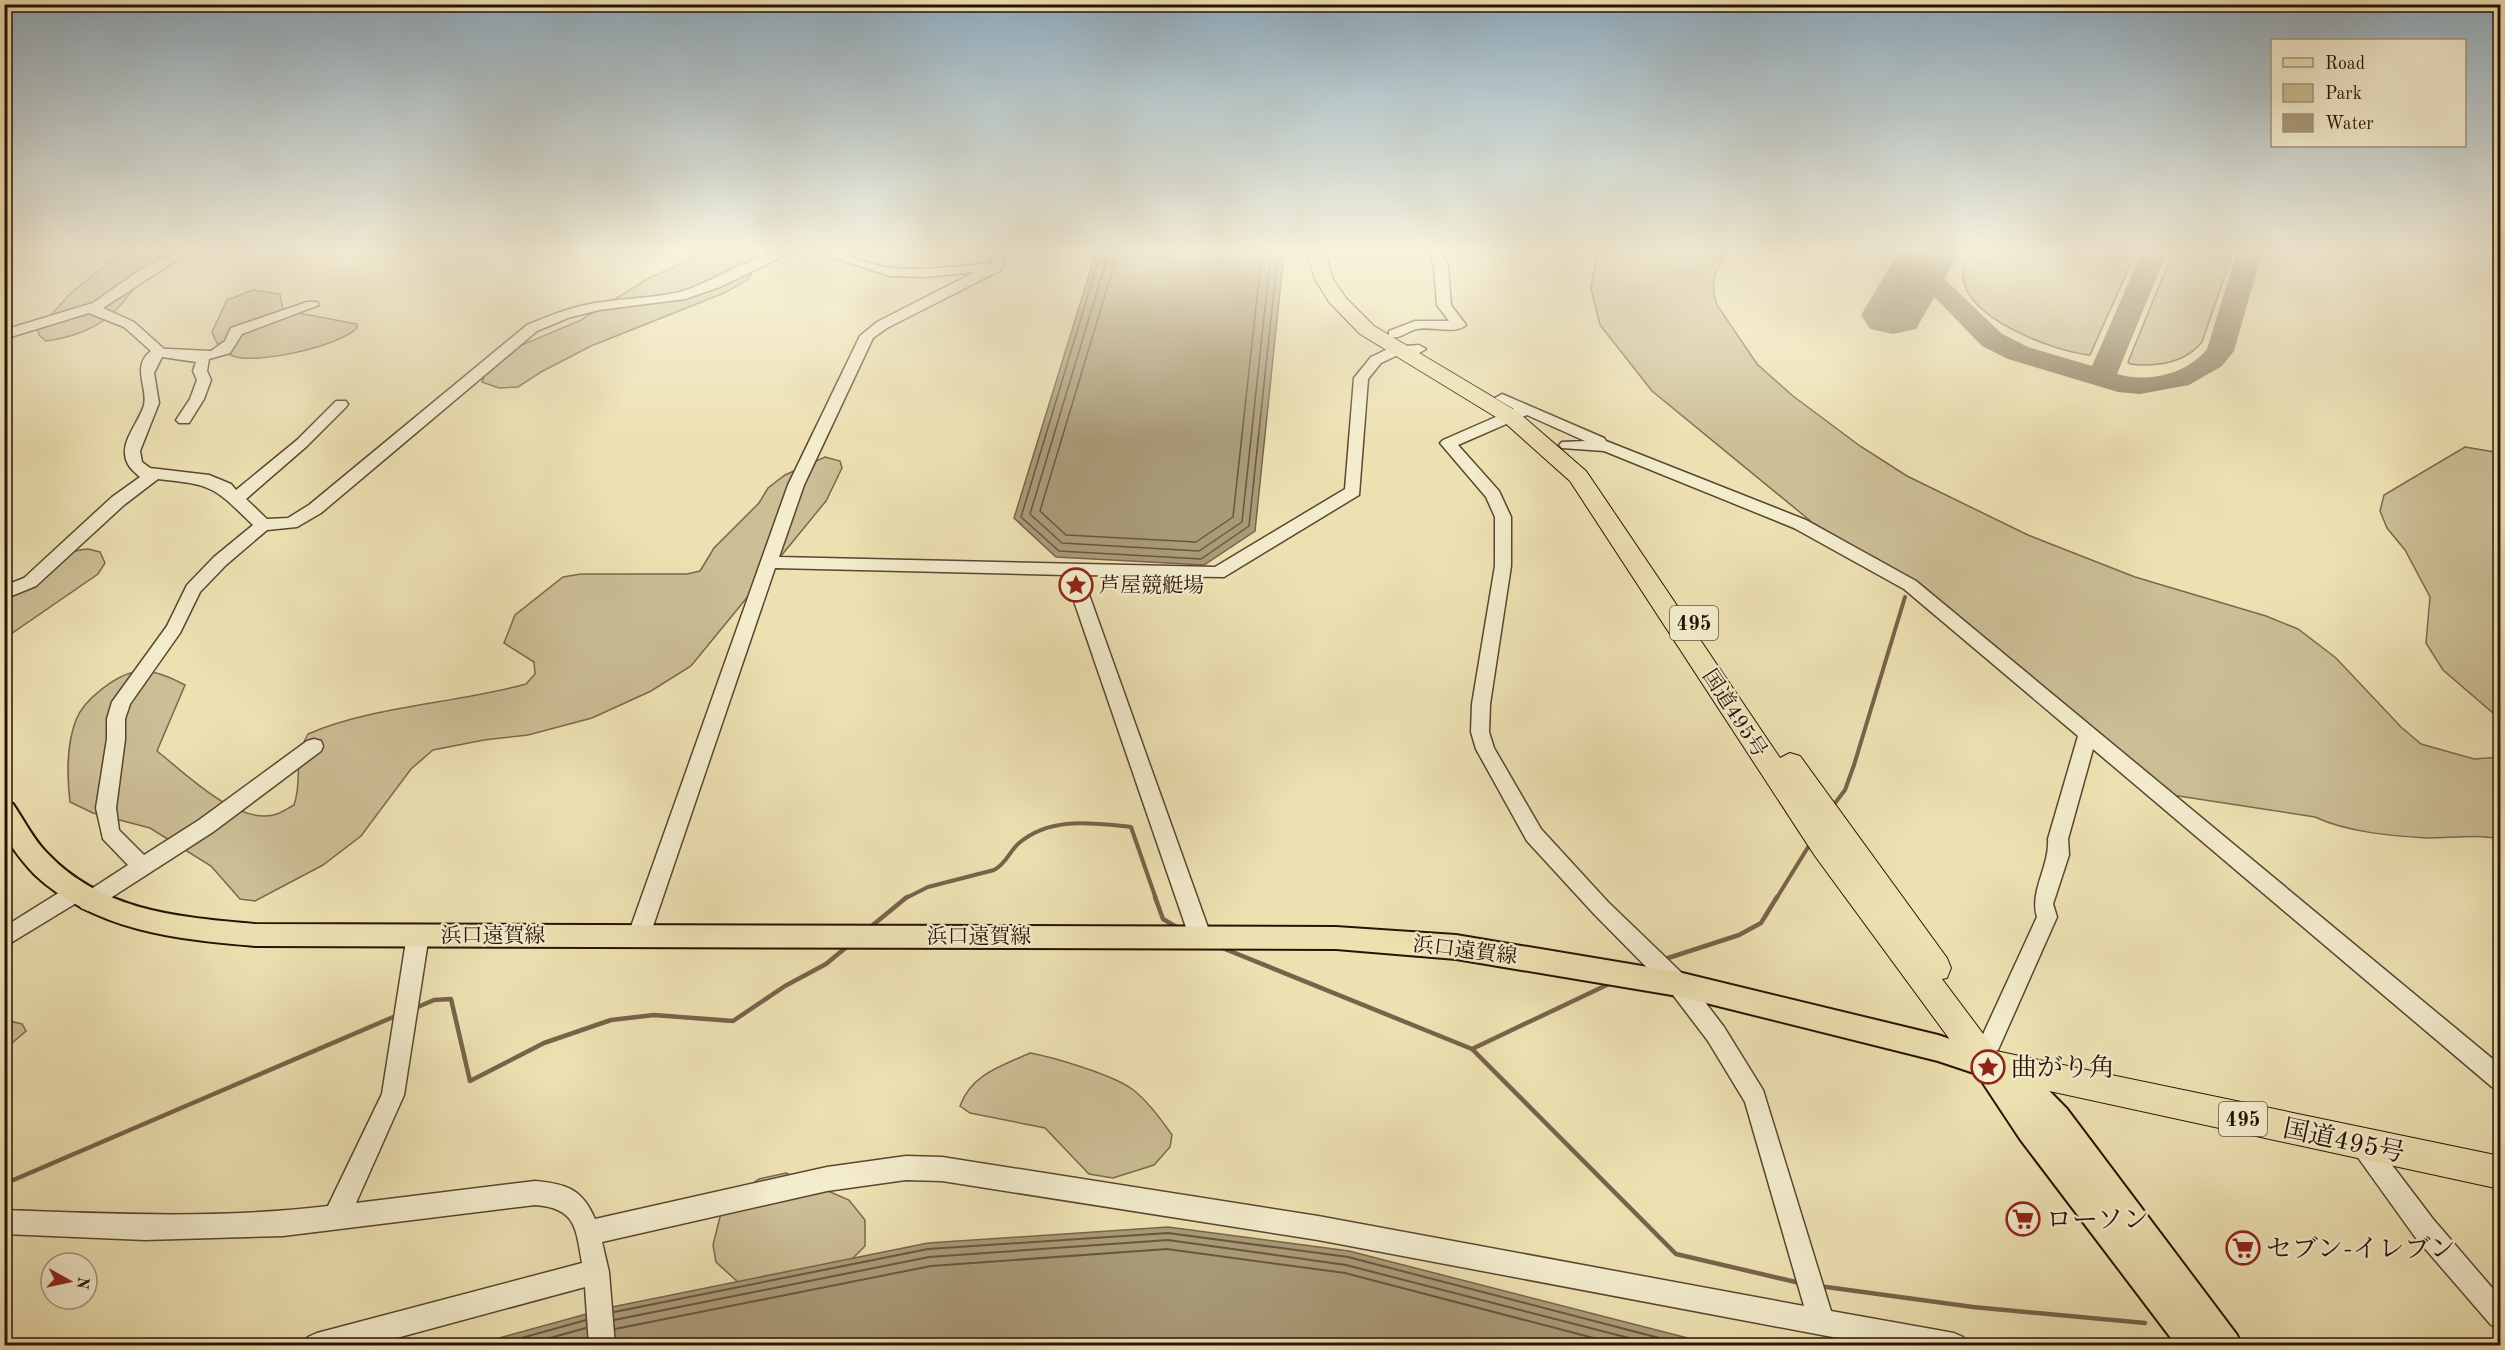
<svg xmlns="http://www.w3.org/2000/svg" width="2505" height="1350" font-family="'Old Standard TT','Noto Serif JP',serif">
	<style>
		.green { fill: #ccbe95; stroke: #7a684e; stroke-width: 1.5 }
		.water { fill: #aa9b78; stroke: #76644a; stroke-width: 1.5 }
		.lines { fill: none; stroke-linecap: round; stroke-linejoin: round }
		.shore-far1 { stroke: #69563f; stroke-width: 1.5 }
		.shore { stroke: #69563f; stroke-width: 2 }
		.stream-far1 { stroke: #76644a; stroke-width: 4 }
		.stream { stroke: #76644a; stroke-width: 4.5 }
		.taxiway { fill: #8a7a5c; fill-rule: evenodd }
		.runway { fill: #8a7a5c; fill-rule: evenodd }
		.minor-casing { stroke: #594631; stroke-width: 3 }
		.major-casing { stroke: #281206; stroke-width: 4 }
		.highway-casing { stroke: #281206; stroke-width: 2 }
		.minor { fill: #f3eccd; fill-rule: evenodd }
		.major { fill: #ede1b2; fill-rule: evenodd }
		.highway { fill: #ede1b2; fill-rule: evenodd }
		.labels { text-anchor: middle; stroke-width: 4.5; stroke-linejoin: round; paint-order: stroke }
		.shield { fill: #f3eccd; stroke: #655342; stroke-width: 1.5 }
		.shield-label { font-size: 20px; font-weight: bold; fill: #281206 }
		.poi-label { font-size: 21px; fill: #281206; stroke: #f3eccd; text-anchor: start }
		.street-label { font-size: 21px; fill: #281206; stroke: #f3eccd }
		.near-poi-label { font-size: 26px; fill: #281206; stroke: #f3eccd; text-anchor: start }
		.near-street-label { font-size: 26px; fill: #281206; stroke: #f3eccd }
	</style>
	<rect width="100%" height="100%" fill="#ede1b2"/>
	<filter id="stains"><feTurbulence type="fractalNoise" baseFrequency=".00333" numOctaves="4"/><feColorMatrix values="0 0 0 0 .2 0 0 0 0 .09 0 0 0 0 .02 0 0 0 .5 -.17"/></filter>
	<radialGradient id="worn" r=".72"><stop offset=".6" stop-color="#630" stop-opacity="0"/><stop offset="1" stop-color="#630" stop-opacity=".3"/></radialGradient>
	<g class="green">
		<path d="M122,252H173C149,267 135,289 117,309C99,328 71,338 46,341L39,335L38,329L71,293Z"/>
		<polygon points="698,252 757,252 760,259 748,280 724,293 591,346 541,372 518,387 499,388 482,382 486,371 501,354 581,320 649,278 694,258"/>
		<path d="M1597,252H1729C1715,270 1709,282 1717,305L1757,364L1793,396L1860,446L1907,476L2028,535L2135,577L2266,616L2298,629L2336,658L2401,727L2421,744L2474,759L2500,757V839C2477,834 2451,838 2427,838C2391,836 2347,832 2315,817L2172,795L2153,787L1956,614L1884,564L1813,523L1652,391L1600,325L1591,289Z"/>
		<path d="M1973,252H2136L2090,355C2055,352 1960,317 1963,273C1963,266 1969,259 1973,252Z"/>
		<path d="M2173,252H2233L2202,342C2184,364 2157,367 2130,364L2128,362Z"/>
		<path d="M253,290L280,294L283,310L357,324V328C340,346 256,365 233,356C221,351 216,343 212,332L227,300Z"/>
		<polygon points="2465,447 2500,453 2500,719 2443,670 2426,643 2430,597 2405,550 2387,528 2380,511 2384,495"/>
		<path d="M825,457L840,461L842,468L826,501L691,666L651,691L592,718L528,735L484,740L433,750L411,769L361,836L323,865L255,901L240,899L211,866L150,828L93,813L70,802C67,775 66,746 76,720C84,699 118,673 140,671C155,670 172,678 185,685L157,751C185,773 238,827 277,814C283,812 288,808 294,805C303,779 292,762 308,734C376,705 455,704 526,684L535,674L534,662L504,643L515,615L563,577L581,574H687L700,571L714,548L759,503L768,488L785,475Z"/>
		<path d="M88,549L100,552L105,563L98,574L5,638V590C30,574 58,551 88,549Z"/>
		<polygon points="5,1020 22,1024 26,1031 5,1049"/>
		<path d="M1030,1053C1053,1057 1113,1075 1132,1089C1148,1101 1161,1119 1172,1135L1170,1147L1154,1165L1113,1178L1089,1174L1045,1128L970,1113L960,1106C971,1074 1002,1066 1030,1053Z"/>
		<polygon points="786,1173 849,1200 865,1220 865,1246 845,1266 740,1284 716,1262 713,1245 723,1205 759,1179"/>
	</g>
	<g class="water">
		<polygon points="1096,252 1284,252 1255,531 1204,565 1056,557 1014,518"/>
		<polygon points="1168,1227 1349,1251 1715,1345 470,1346 612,1307 928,1243"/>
	</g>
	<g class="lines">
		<g class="shore-far1">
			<polyline points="1101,252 1021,517 1059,551 1201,559 1249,526 1278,252"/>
			<polyline points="1109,252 1030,514 1062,543 1199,551 1242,522 1271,252"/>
			<polyline points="1118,252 1040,511 1066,535 1196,542 1233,517 1262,252"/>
		</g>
		<g class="shore">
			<polyline points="614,1312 928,1249 1168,1233 1348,1257 1690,1346"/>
			<polyline points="614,1320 929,1257 1168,1240 1346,1265 1660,1346"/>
			<polyline points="615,1329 931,1266 1167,1249 1345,1273 1624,1346"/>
			<polyline points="493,1346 586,1320"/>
			<polyline points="521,1346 586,1328"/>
		</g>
		<g class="stream-far1">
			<polyline points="1832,807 1845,790 1854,765 1905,597"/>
			<path d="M904,899L928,887L994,870C1006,864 1009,852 1019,843C1051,816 1093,823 1131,827L1156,899"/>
			<polyline points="1776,899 1810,844"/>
		</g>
		<g class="stream">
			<polyline points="1155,897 1163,919 1178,928"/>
			<polyline points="868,929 907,897"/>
			<polyline points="1220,947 1472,1049 1676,1254 1800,1283"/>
			<polyline points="1662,960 1739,935 1761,923 1777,897"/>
			<polyline points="413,1009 434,1000 451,999 470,1081 544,1043 611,1020 654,1015 733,1021 785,986 826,964 849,945"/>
			<polyline points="1472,1049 1611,983"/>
			<polyline points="4,1184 398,1015"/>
			<polyline points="1819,1286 1973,1307 2145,1323"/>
		</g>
		<path class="taxiway" d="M2142,252H2167L2117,374C2147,383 2186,375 2207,349L2237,252H2262L2234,351L2222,366L2189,385L2140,394L2118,392L2008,359L1982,346L1907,269L1911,264L1920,261L1929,264L2002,334L2028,347L2092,366Z"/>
		<polygon class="runway" points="1899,252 1960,252 1916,329 1893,334 1870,329 1861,315"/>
		<g class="minor-casing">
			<g id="minor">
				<path d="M173,252H189L103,308L134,322L164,349H169L211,351L225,341L231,328L307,302H317L319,305L242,334L230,353L209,359L207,371L211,380L204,399L189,423H179L176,420L190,399L197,380L193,371L196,362L162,357L154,373L159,403L140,451L142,462L150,468L209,475L231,484L236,490L297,440L336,401H346L348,404L346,407L307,446L246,499L267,519L288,518L309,505L527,325C551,315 576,305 602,302C627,298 655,298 680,292C717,281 753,252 792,252L720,287L685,299L599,310L568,318L537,331L321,513L297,527L267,530L226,565L200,592L180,633L130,704L125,719V739L116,808L119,830L144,855L199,820L307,741L314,739L321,741L323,746L321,751L213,832L95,908L88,911L81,908L78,902L4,947V927L68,887L75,884L82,887L85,893L128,865L103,839L96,808L107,739V719L112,702L167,626L187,585L214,557L253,525C213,486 213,485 158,479L124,505L36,586L4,599V586L24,578L112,497L140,477C132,470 126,465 125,454C123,439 140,420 144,405C148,387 131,366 151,351L124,327L89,313L4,339V330L93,303L137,272Z"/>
				<path d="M816,252C847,252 865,265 893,268C925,271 958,266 991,263L994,252H1007L1001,270L887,328L873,338L804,485L779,557L1215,567L1345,489L1354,378L1371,357L1392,347L1419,345L1426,349L1419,353L1400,354L1381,363L1368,379L1359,495L1224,577L1082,575L1211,936L1207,942L1200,945L1193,942L1189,936L1065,575L775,568L650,935L646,941L639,944L632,941L628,935L788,485L860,336L877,322L975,272L926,277L890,276Z"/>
				<path d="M1429,252H1442L1448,267L1451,305L1466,325C1455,335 1432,326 1417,329C1407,331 1400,340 1389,337V331L1415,321H1449L1437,305L1434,267Z"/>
				<path d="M1502,394L1604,438L1606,441L1806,520L1916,581L2500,1065V1089L2492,1087L2093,749L2068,839L2069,855L2053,904L2057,917L1998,1050L1990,1053L1982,1050L1979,1043L2037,917C2029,891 2050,866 2048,839L2078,736L1904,589L1794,528L1604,451L1562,448L1559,445L1562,442L1585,441L1527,415L1458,445L1499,491L1511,517V566L1490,704L1489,732L1494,748L1541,829L1608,902L1686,977L1724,1027L1763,1090L1831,1311L1954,1333L1963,1337L1967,1346H1880L1318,1240L942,1181L906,1180L827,1191L602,1242L609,1272L615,1346H589L585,1287L367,1346H304L308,1337L317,1333L582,1263C576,1228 576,1208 535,1205L283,1236L145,1240L4,1234V1210C112,1214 221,1219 328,1206L382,1094L407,935L411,929L418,926L425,929L429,935L404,1095L356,1203L535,1181C567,1184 582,1189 595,1219L827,1167L906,1156L942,1157L1318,1216L1804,1306L1745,1102L1708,1041L1670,991L1594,914L1527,841L1476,749L1471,732L1472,704L1495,566V517L1486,497L1440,443L1443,440L1514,409L1495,398Z"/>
				<polygon points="2362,1133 2370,1136 2433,1219 2500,1297 2500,1329 2491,1325 2415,1237 2354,1152 2350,1144 2354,1136"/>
			</g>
		</g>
		<g class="major-casing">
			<path id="major" d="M4,801L13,804C24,820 33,839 47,853C103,912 179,917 255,924L1336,927L1456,935L1678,972L1938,1035L1997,1055L2002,1061L2011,1058L2021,1062L2067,1109L2237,1335L2242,1346H2177L2020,1139L1977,1074L1938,1061L1678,996L1456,959L1336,949L255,946C175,939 95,931 34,874C24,863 10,847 5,833C2,824 4,811 4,801Z"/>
		</g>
		<g class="highway-casing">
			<polygon id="highway" points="1307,252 1325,252 1333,279 1346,298 1374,326 1518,412 1586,471 1780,758 1790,753 1800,756 1947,958 1951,968 1947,978 1942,979 1996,1051 2500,1156 2500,1189 1976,1075 1815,856 1570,481 1504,422 1360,334 1329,302 1315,279"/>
		</g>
		<use href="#minor" class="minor"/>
		<use href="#major" class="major"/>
		<use href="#highway" class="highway"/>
	</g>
	<linearGradient id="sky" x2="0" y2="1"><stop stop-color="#8faabb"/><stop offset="0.57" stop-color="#f7f2dc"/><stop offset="1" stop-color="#f7f2dc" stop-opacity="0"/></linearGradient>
	<rect width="2505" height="441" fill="url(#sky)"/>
	<defs>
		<g id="sight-ring" transform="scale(1.725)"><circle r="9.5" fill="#f3eccd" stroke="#8f2418" stroke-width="1.5"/><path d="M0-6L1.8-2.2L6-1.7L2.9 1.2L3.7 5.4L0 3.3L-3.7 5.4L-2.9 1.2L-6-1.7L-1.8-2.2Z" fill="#8f2418"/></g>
		<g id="supermarket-ring" transform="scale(1.725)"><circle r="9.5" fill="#f3eccd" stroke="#8f2418" stroke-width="1.5"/><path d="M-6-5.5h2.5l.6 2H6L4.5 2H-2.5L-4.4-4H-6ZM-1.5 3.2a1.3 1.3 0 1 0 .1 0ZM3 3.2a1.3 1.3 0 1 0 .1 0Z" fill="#8f2418"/></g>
	</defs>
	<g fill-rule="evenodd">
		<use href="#sight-ring" x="1076" y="585"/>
		<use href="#sight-ring" x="1988" y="1067"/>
		<use href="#supermarket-ring" x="2023" y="1219"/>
		<use href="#supermarket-ring" x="2243" y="1248"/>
	</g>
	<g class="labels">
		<g class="shield">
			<rect x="1670" y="606" width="48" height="34" rx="4.5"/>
			<rect x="2219" y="1102" width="48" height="34" rx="4.5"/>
		</g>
		<g class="shield-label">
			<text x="1694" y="630">495</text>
			<text x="2243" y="1126">495</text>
		</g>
		<g class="poi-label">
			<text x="1099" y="592">芦屋競艇場</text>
		</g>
		<g class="street-label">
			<text transform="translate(1735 713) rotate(57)" y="7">国道495号</text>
			<text x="493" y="942">浜口遠賀線</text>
			<text x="979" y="943">浜口遠賀線</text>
			<text transform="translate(1465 950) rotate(7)" y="7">浜口遠賀線</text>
		</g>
		<g class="near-poi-label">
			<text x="2011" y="1076">曲がり角</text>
			<text x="2046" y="1228">ローソン</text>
			<text x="2266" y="1257">セブン-イレブン</text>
		</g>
		<g class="near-street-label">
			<text transform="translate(2344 1140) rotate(12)" y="9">国道495号</text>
		</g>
	</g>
	<rect width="2505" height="1350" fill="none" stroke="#ede1b2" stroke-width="24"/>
	<rect x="6" y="6" width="2493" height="1338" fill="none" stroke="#281206" stroke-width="3"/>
	<rect x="12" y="12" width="2481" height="1326" fill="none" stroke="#281206" stroke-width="1.5"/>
	<rect x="2271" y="39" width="195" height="108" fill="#f3eccd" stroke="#a2957d" stroke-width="1.5"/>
	<rect x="2283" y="58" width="30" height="9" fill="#ede1b2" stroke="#a2957d" stroke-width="1.5"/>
	<text x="2325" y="69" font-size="18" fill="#281206">Road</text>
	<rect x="2283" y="84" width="30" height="18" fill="#ccbe95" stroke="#a2957d" stroke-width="1.5"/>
	<text x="2325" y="99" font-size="18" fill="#281206">Park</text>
	<rect x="2283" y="114" width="30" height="18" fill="#aa9b78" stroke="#a2957d" stroke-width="1.5"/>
	<text x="2325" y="129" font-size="18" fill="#281206">Water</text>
	<g transform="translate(69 1281) rotate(98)"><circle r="28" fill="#f3eccd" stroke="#a2957d" stroke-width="1.5"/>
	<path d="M0-4.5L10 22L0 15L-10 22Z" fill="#8f2418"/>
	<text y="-9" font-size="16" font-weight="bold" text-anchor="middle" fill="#281206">N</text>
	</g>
	<rect width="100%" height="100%" filter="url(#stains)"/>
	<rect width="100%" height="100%" fill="url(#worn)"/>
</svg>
